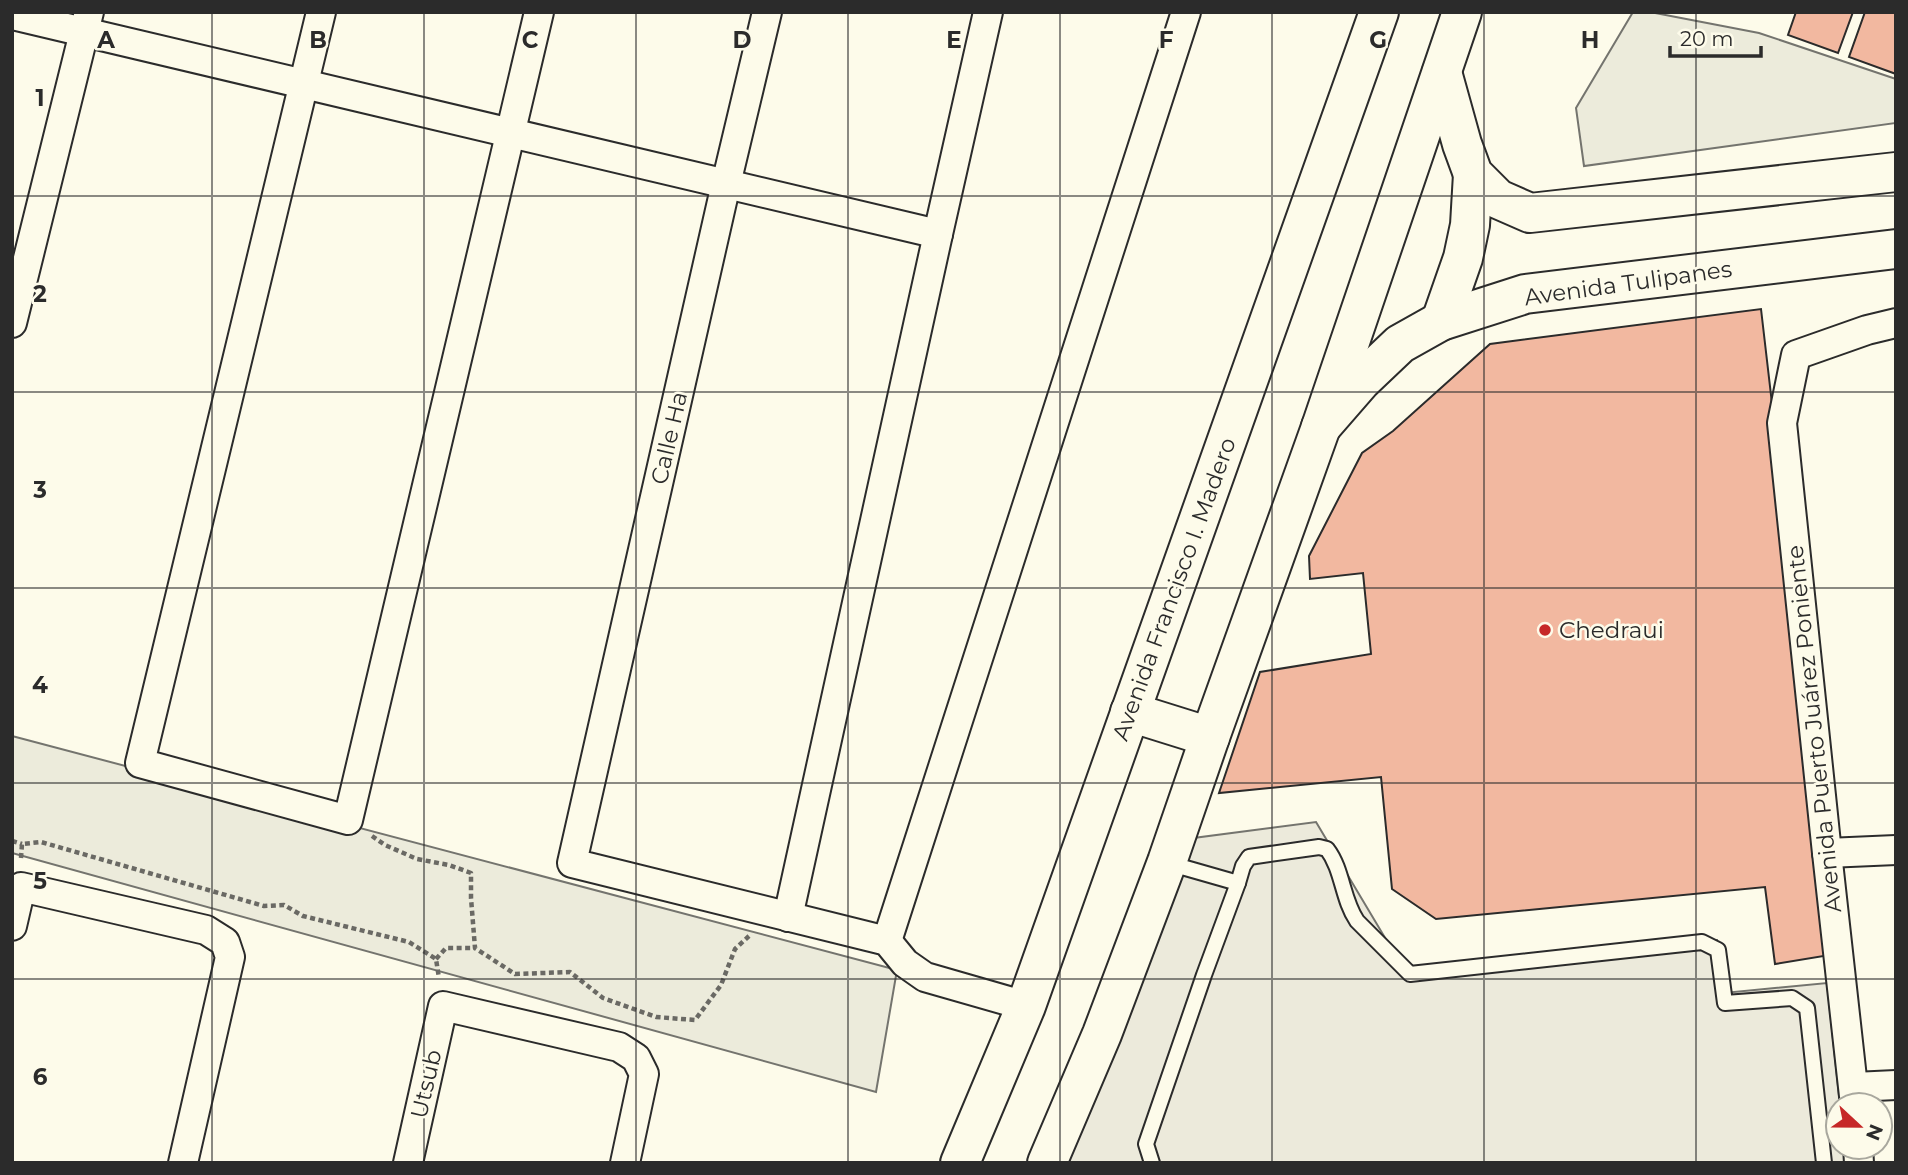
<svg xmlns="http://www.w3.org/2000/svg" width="1908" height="1175" font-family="Montserrat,sans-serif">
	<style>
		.green { fill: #ecebdb; stroke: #74746e; stroke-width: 2 }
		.parking { fill: #eceadb; stroke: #74746e; stroke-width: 2 }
		.building { fill: #f2b8a0; stroke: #2b2b2b; stroke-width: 2 }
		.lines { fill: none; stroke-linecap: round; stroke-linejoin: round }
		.lane-casing { stroke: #2b2b2b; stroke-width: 18 }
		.street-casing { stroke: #2b2b2b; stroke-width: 32 }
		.secondary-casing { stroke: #2b2b2b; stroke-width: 42 }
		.primary-casing { stroke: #2b2b2b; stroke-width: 42 }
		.path { stroke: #6a6964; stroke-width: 4.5; stroke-dasharray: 5 3.5; stroke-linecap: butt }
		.lane { stroke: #fdfbea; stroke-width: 14 }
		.street { stroke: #fdfbea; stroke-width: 28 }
		.secondary { stroke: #fdfbea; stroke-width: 38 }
		.primary { stroke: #fdfbea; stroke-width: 38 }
		.grid { fill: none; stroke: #2b2b2b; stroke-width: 2; stroke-opacity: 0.55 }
		.poi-dot { fill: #c62828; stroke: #fdfbea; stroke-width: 2.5 }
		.labels { text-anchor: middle; stroke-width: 5; stroke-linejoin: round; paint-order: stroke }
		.street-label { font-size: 23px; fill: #2b2b2b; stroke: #fdfbea }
		.poi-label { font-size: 23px; fill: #2b2b2b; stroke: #fdfbea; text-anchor: start }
		.grid-label { font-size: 23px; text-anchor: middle; font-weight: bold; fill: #2b2b2b; stroke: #fdfbea; stroke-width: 5; stroke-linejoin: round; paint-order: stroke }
	</style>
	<rect width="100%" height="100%" fill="#fdfbea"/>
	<g class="green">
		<polygon points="1633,12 1650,12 1759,33 1896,79 1896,123 1584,166 1576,108"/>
		<polygon points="12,736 897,970 876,1092 12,853"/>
	</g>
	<polygon class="parking" points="1316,822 1406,973 1717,940 1724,993 1827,983 1840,1105 1838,1105 1838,1147 1844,1147 1846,1163 1060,1163 1186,839"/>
	<g class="building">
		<polygon points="1796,12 1853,12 1838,53 1788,35"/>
		<polygon points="1865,12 1896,12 1896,74 1849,57"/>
		<polygon points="1761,309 1836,954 1775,964 1765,887 1436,919 1392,889 1381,777 1219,793 1260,672 1371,654 1363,573 1310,579 1309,556 1362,453 1393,431 1490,344"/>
	</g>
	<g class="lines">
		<g class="lane-casing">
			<g id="lane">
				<path d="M1168,863L1238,883L1243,866L1249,857L1319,847L1327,849C1343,870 1342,899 1357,921L1410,974L1702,942L1718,950L1725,1003L1792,998L1807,1008L1824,1163"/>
				<polyline points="1152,1163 1146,1144 1204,975 1238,883"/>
			</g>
		</g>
		<g class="street-casing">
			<g id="street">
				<polyline points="321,12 140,763 348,820 539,12"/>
				<polyline points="767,12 726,184 572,863 887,941 905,963 925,977 1026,1006"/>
				<polyline points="12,15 938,234"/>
				<polyline points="12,323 89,12"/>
				<polyline points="1827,853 1896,850"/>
				<polyline points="788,917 938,234 988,12"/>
				<polyline points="12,926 21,887 206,930 225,942 230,957 183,1163"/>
				<polyline points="887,941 1186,12"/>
				<polyline points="1854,1087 1896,1085"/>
				<polyline points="1855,1105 1827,853 1782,423 1796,355 1867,330 1896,323"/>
				<polyline points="1858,1147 1859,1163"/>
				<polyline points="408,1163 443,1006 619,1047 636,1058 644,1074 625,1163"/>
			</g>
		</g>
		<g class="secondary-casing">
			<g id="secondary">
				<polyline points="1442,72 1462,144 1473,174 1498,199 1530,213 1896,172"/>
				<polyline points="1441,321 1463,258 1470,225 1473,174"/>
				<polyline points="1321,427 1361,381 1400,344 1441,321 1525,294 1896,249"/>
			</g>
		</g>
		<g class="primary-casing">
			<g id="primary">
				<polyline points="1130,712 1210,737"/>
				<polyline points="960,1163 1026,1006 1379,12"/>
				<polyline points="1047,1163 1102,1034 1167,862 1210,737 1321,427 1462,12"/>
			</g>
		</g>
		<g class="path">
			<polyline points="372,836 385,845 417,859 449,865 471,873 471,898 475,948 515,974 570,972 603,998 656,1017 695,1020 721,985 735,949 749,936"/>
			<polyline points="12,841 22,844"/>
			<polyline points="21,858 22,844 41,842 264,906 284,905 303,916 409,942 436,959 439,978"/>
			<polyline points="436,959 446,948 475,948"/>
		</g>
		<use href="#lane" class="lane"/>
		<use href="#street" class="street"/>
		<use href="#secondary" class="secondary"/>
		<use href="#primary" class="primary"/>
	</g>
	<path class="grid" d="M212,12V1163M424,12V1163M636,12V1163M848,12V1163M1060,12V1163M1272,12V1163M1484,12V1163M1696,12V1163M12,196H1896M12,392H1896M12,588H1896M12,783H1896M12,979H1896"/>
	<circle class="poi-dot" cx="1545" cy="630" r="7"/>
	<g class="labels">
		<g class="street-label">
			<text transform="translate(1628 283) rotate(-8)" y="8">Avenida Tulipanes</text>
			<text transform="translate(669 438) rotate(-77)" y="8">Calle Ha</text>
			<text transform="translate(1174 589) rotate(-70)" y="8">Avenida Francisco I. Madero</text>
			<text transform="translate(1814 729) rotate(-96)" y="8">Avenida Puerto Juárez Poniente</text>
			<text transform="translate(426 1084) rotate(-77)" y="8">Utsub</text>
		</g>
		<g class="poi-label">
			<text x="1559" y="638">Chedraui</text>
		</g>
	</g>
	<g class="grid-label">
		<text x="106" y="48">A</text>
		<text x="318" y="48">B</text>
		<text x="530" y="48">C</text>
		<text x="742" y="48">D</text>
		<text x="954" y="48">E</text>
		<text x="1166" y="48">F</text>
		<text x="1378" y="48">G</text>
		<text x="1590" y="48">H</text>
		<text x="40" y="106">1</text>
		<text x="40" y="302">2</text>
		<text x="40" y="498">3</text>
		<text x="40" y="693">4</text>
		<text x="40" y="889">5</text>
		<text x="40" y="1085">6</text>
	</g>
	<rect width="1908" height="1175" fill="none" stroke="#2b2b2b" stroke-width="28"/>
	<g transform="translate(1859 1126) rotate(112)"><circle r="33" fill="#fdfbea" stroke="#a9a89e" stroke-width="2"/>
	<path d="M0-5L12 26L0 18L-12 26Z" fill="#c62828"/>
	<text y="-10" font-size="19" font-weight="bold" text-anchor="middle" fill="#2b2b2b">N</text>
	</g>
	<path d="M1670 46v10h91v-10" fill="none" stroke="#2b2b2b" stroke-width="3.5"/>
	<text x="1680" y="46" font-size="21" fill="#2b2b2b" stroke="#fdfbea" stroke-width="5" paint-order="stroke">20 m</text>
</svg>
